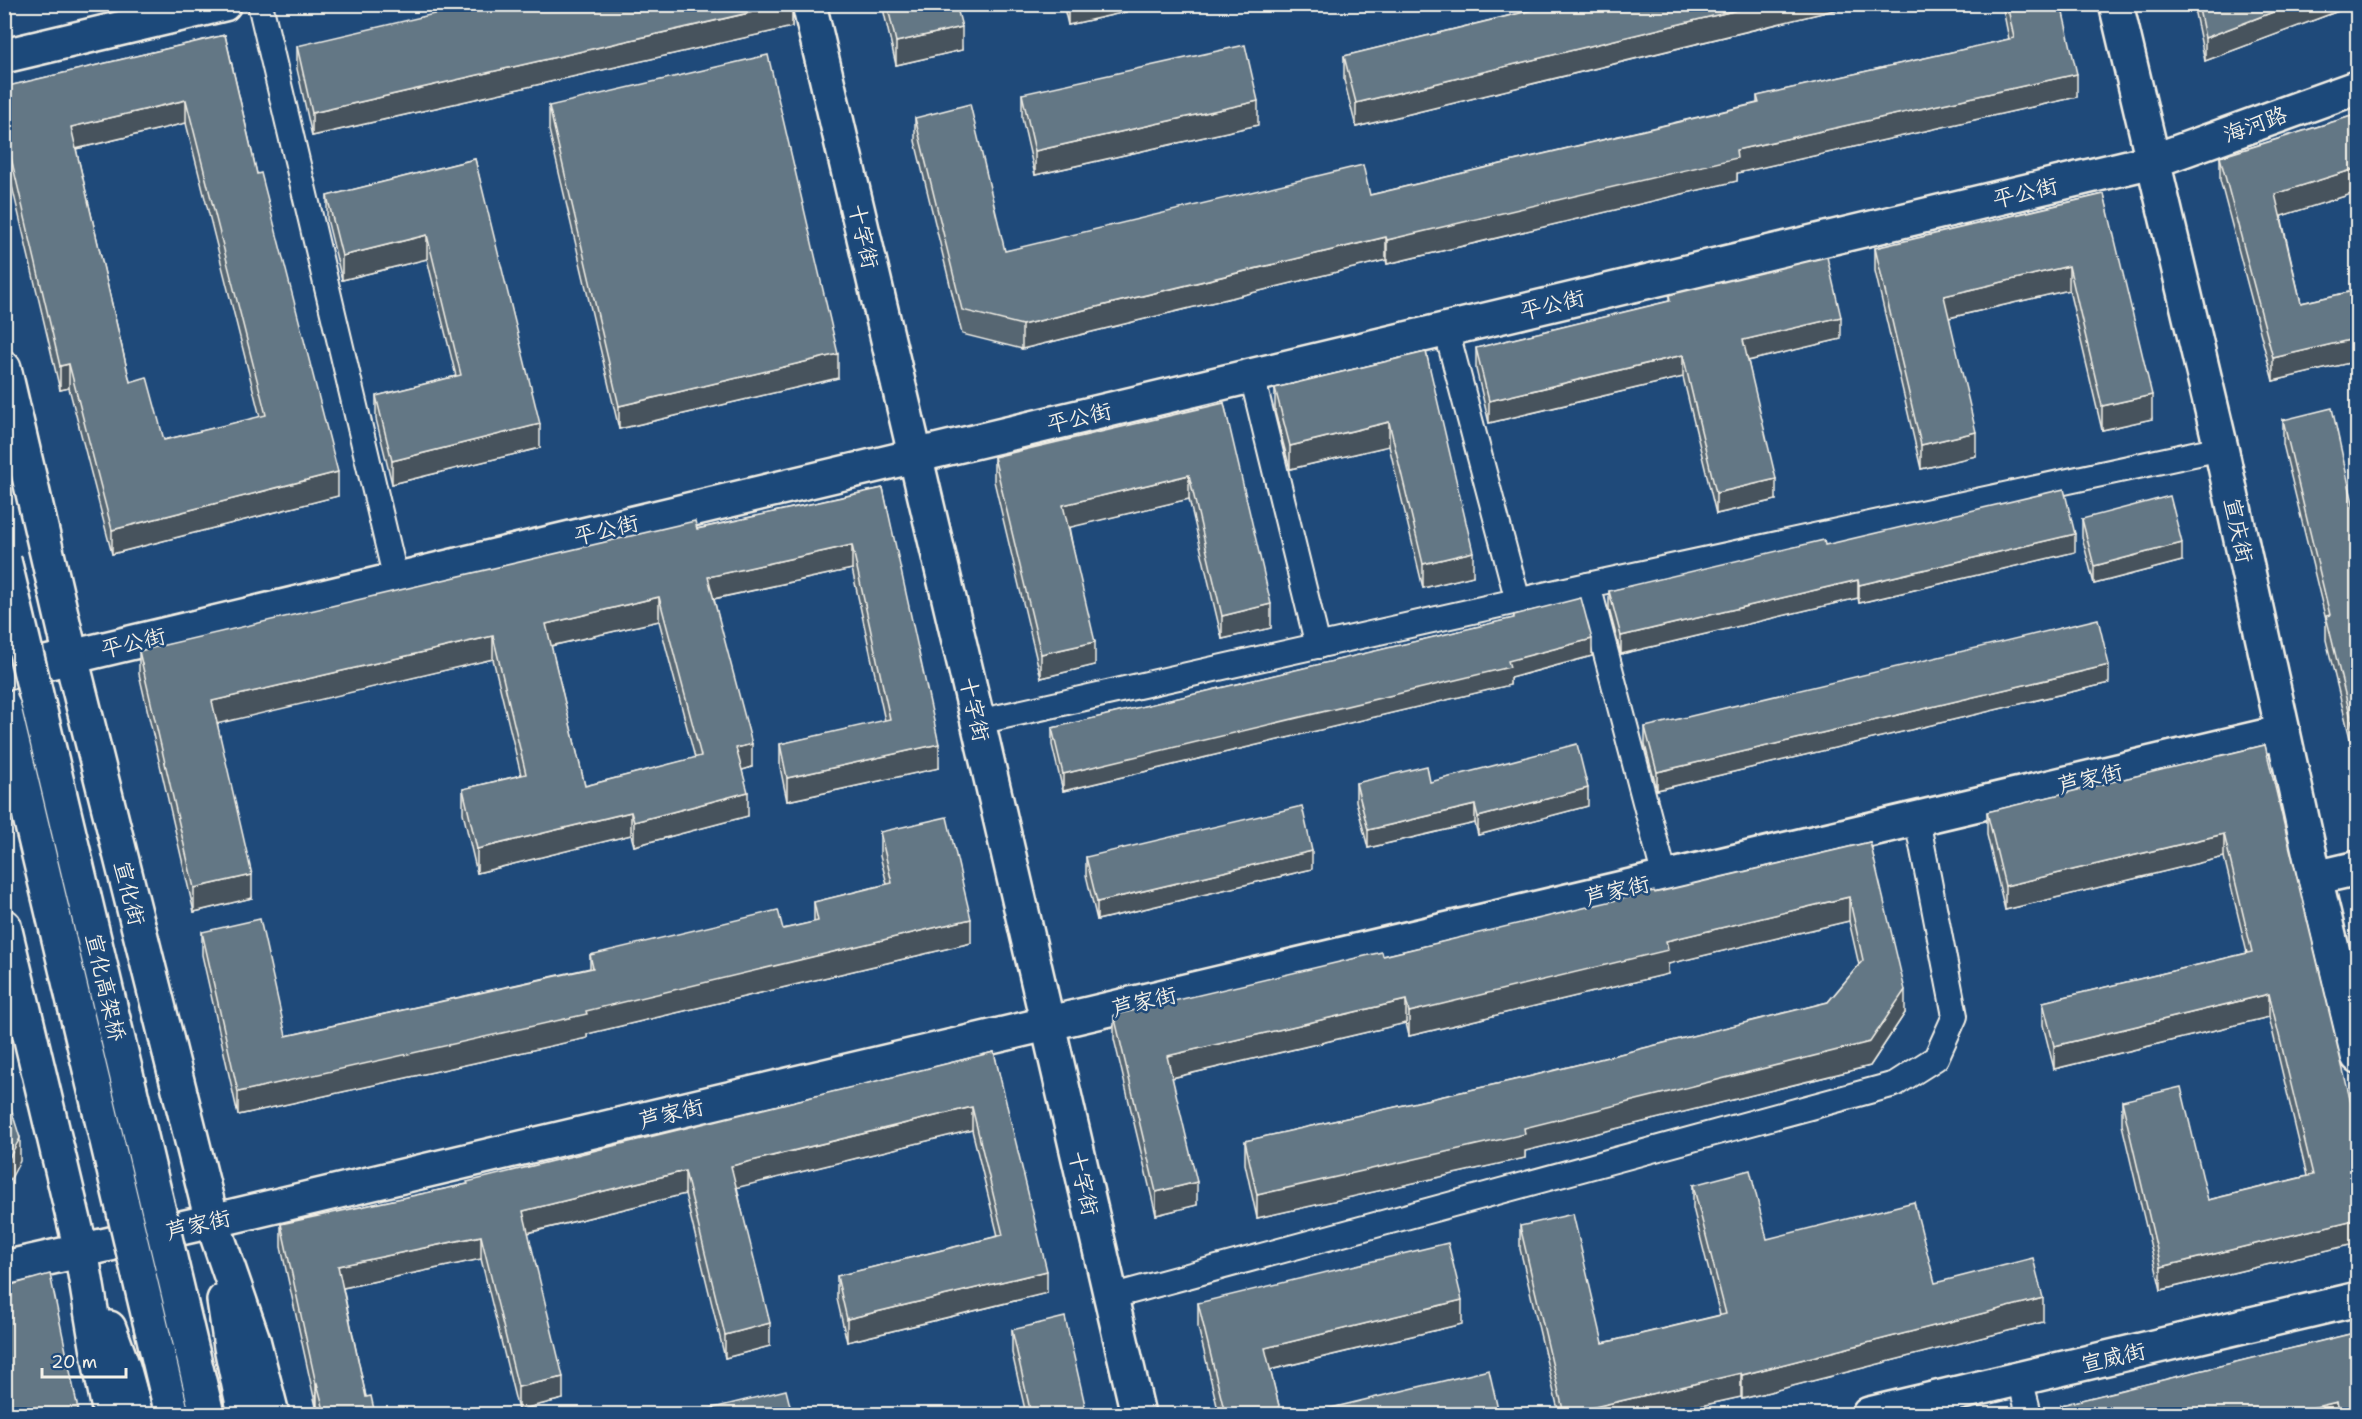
<svg xmlns="http://www.w3.org/2000/svg" width="2362" height="1419" font-family="'Shantell Sans','LXGW WenKai TC',sans-serif">
	<style>
		.lines { fill: none; stroke-linecap: round; stroke-linejoin: round }
		.street-casing { stroke: #f4f1e8; stroke-width: 28 }
		.secondary-casing { stroke: #f4f1e8; stroke-width: 38 }
		.highway-casing { stroke: #f4f1e8; stroke-width: 38 }
		.street { stroke: #1f4a7a; stroke-width: 24 }
		.secondary { stroke: #1f4a7a; stroke-width: 33 }
		.highway { stroke: #1f4a7a; stroke-width: 33 }
		.highway-bridge-casing { stroke: #f4f1e8; stroke-width: 38; stroke-linecap: butt }
		.highway-bridge { stroke: #1f4a7a; stroke-width: 33 }
		.wall { fill: #566672; stroke: #f4f1e8; stroke-width: 1.5; fill-rule: evenodd }
		.shaded-wall { fill: #46535d; stroke: #f4f1e8; stroke-width: 1.5 }
		.building { fill: #647785; stroke: #f4f1e8; stroke-width: 1.5; fill-rule: evenodd }
		.labels { text-anchor: middle; stroke-width: 5; stroke-linejoin: round; paint-order: stroke }
		.street-label { font-size: 22px; fill: #f4f1e8; stroke: #1f4a7a }
	</style>
	<rect width="100%" height="100%" fill="#1f4a7a"/>
	<filter id="ink" filterUnits="userSpaceOnUse"><feTurbulence type="fractalNoise" baseFrequency=".0167" numOctaves="2"/><feDisplacementMap in="SourceGraphic" scale="12" xChannelSelector="R" yChannelSelector="G"/><feConvolveMatrix kernelMatrix="1 2 1 2 8 2 1 2 1" color-interpolation-filters="sRGB"/></filter>
	<g filter="url(#ink)">
		<g class="lines">
			<g class="street-casing">
				<g id="street">
					<polyline points="260,4 396,580"/>
					<polyline points="1446,329 1518,601"/>
					<polyline points="1252,376 1318,646"/>
					<polyline points="1588,585 1665,878"/>
					<polyline points="978,722 1588,585 2221,448"/>
					<polyline points="1110,1297 1895,1084 1936,1058 1955,1016 1917,819"/>
					<polyline points="2020,1379 2029,1414"/>
				</g>
			</g>
			<g class="secondary-casing">
				<g id="secondary">
					<polyline points="809,4 978,722 1138,1414"/>
					<polyline points="2116,4 2221,448 2315,878 2358,1056"/>
					<polyline points="4,56 224,4"/>
					<polyline points="4,673 2153,161 2358,87"/>
					<polyline points="2315,878 2358,868"/>
					<polyline points="4,1268 212,1221 2283,732"/>
					<polyline points="1869,1414 2358,1299"/>
				</g>
			</g>
			<g class="highway-casing">
				<g id="highway">
					<polyline points="4,368 71,657 212,1221 253,1340 272,1414"/>
					<polyline points="4,926 81,1250 101,1370 110,1414"/>
					<polyline points="224,1300 231,1347 245,1414"/>
					<polyline points="109,1328 123,1367 136,1414"/>
				</g>
			</g>
			<use href="#street" class="street"/>
			<use href="#secondary" class="secondary"/>
			<use href="#highway" class="highway"/>
			<g class="highway-bridge-casing">
				<g id="highway-bridge">
					<polyline points="4,560 207,1414"/>
					<polyline points="4,708 172,1414"/>
				</g>
			</g>
			<use href="#highway-bridge" class="highway-bridge"/>
		</g>
		<g class="wall">
			<polygon points="792,4 792,27 312,136 297,69 297,46"/>
			<polygon points="882,4 956,4 962,50 896,65"/>
			<polygon points="1063,4 1126,4 1126,12 1068,25"/>
			<polygon points="1557,4 1859,4 1356,127 1344,80 1344,56"/>
			<polygon points="2002,4 2061,4 2077,97 1737,173 1737,181 1387,264 1386,260 1022,349 962,334 915,141 915,118 1005,251 1370,195 1757,103 1757,96 2009,39"/>
			<polygon points="2193,4 2357,4 2205,61"/>
			<path d="M225,35L257,174L338,496L112,554L69,388L60,390L4,152V87ZM186,123L260,417L164,440L130,382L76,149Z"/>
			<polygon points="1022,94 1258,125 1035,175 1022,118"/>
			<polygon points="549,106 838,378 619,429 549,130"/>
			<polygon points="2358,114 2358,192 2281,216 2301,303 2358,290 2358,361 2273,381 2220,180 2220,157"/>
			<polygon points="475,159 540,448 392,484 376,419 376,396 456,376 427,259 342,280 327,219 327,196"/>
			<polygon points="2104,194 2152,419 2102,430 2069,290 1949,318 1976,456 1921,469 1875,271 1875,248"/>
			<polygon points="1669,295 1841,339 1748,361 1776,500 1716,514 1683,377 1489,423 1476,369 1476,348 1669,301"/>
			<polygon points="1426,352 1473,576 1423,588 1389,446 1290,469 1275,412 1275,388"/>
			<polygon points="1224,403 1271,628 1222,639 1189,499 1069,527 1095,665 1041,678 994,481 994,457"/>
			<polygon points="2283,420 2356,517 2358,517 2358,771 2326,640 2326,620 2283,444"/>
			<path d="M883,488L939,768L787,801L780,767V744L885,721L852,569L714,599L752,767L742,770L748,816L634,846L631,835L477,873L463,813V789L521,775L493,659L217,723L252,898L194,912L139,674V651ZM659,621L695,758L585,786L551,646Z"/>
			<polygon points="2082,519 2182,561 2094,584 2082,537"/>
			<polygon points="1825,545 2075,552 1859,603 1858,598 1621,654 1609,609 1609,591"/>
			<polygon points="1514,615 1592,656 1510,678 1510,685 1063,791 1052,745 1052,728 1514,618"/>
			<polygon points="2109,683 1657,790 1645,745 1645,727"/>
			<polygon points="2265,745 2358,1243 2161,1290 2122,1125 2122,1101 2208,1200 2307,1176 2269,1017 2054,1069 2043,1025 2043,1002 2247,953 2224,857 2005,910 1987,835 1987,812"/>
			<polygon points="1430,782 1588,806 1478,835 1475,823 1368,848 1356,801 1356,783"/>
			<polygon points="880,832 971,943 587,1034 587,1038 238,1115 202,955 202,932 286,1036 590,968 590,955 783,929 814,922 814,902 887,884 880,856"/>
			<polygon points="1870,842 1905,1013 1870,1066 1525,1151 1525,1158 1257,1218 1245,1164 1245,1141 1532,1076 1828,1002 1859,965 1849,921 1668,964 1668,974 1409,1036 1406,1023 1172,1078 1197,1205 1156,1215 1114,1039 1114,1015 1383,956"/>
			<polygon points="1086,857 1312,869 1097,920 1086,875"/>
			<polygon points="994,1052 1047,1293 847,1342 837,1299 837,1276 998,1236 972,1130 737,1187 770,1346 725,1358 685,1194 528,1233 563,1399 518,1410 481,1259 343,1288 366,1397 375,1414 319,1414 317,1406 316,1407 281,1247 281,1224 467,1184"/>
			<polygon points="1693,1185 1767,1239 1935,1283 2043,1322 1742,1399 1741,1397 1664,1414 1559,1414 1520,1249 1520,1226 1603,1343 1720,1315 1693,1208"/>
			<polygon points="1198,1303 1462,1324 1270,1370 1281,1414 1219,1414 1198,1327"/>
			<polygon points="1012,1330 1087,1414 1026,1414 1012,1353"/>
			<polygon points="2358,1332 2358,1414 2061,1414 2061,1405"/>
		</g>
		<g class="shaded-wall">
			<polygon points="788,4 792,4 792,27 312,136 312,113"/>
			<polygon points="1068,4 1126,4 1126,12 1068,25"/>
			<polygon points="1762,4 1859,4 1356,127 1356,103"/>
			<polygon points="2294,4 2357,4 2205,61 2205,38"/>
			<polygon points="962,27 962,50 896,65 896,42"/>
			<polygon points="2077,74 2077,97 1737,173 1737,181 1387,264 1387,240 1736,150"/>
			<polygon points="186,100 186,123 71,150 71,127"/>
			<polygon points="1258,101 1258,125 1035,175 1035,151"/>
			<polygon points="2358,168 2358,192 2275,218 2275,194"/>
			<polygon points="427,235 427,259 342,280 342,256"/>
			<polygon points="1386,237 1386,260 1022,349 1022,325"/>
			<polygon points="2069,266 2069,290 1944,319 1944,296"/>
			<polygon points="1841,317 1841,339 1743,362 1743,340"/>
			<polygon points="2358,338 2358,361 2273,381 2273,358"/>
			<polygon points="838,354 838,378 619,429 619,406"/>
			<polygon points="1683,355 1683,377 1489,423 1489,401"/>
			<polygon points="69,364 69,388 60,390 60,366"/>
			<polygon points="2152,395 2152,419 2102,430 2102,406"/>
			<polygon points="1389,422 1389,446 1290,469 1290,446"/>
			<polygon points="540,424 540,448 392,484 392,461"/>
			<polygon points="1976,432 1976,456 1921,469 1921,445"/>
			<polygon points="338,472 338,496 112,554 112,530"/>
			<polygon points="1189,475 1189,499 1063,529 1063,505"/>
			<polygon points="1776,479 1776,500 1716,514 1716,493"/>
			<polygon points="2075,534 2075,552 1859,603 1859,585"/>
			<polygon points="2182,543 2182,561 2094,584 2094,566"/>
			<polygon points="852,545 852,569 708,600 708,577"/>
			<polygon points="1473,552 1473,576 1423,588 1423,564"/>
			<polygon points="1858,580 1858,598 1621,654 1621,636"/>
			<polygon points="659,597 659,621 546,647 546,624"/>
			<polygon points="1271,604 1271,628 1222,639 1222,616"/>
			<polygon points="493,636 493,659 212,725 212,701"/>
			<polygon points="1592,639 1592,656 1510,678 1510,685 1063,791 1063,774"/>
			<polygon points="1095,642 1095,665 1041,678 1041,654"/>
			<polygon points="2109,665 2109,683 1657,790 1657,772"/>
			<polygon points="752,744 752,767 736,772 736,748"/>
			<polygon points="939,744 939,768 787,801 787,778"/>
			<polygon points="1588,788 1588,806 1478,835 1478,817"/>
			<polygon points="748,792 748,816 634,846 634,822"/>
			<polygon points="1475,805 1475,823 1368,848 1368,830"/>
			<polygon points="631,812 631,835 477,873 477,849"/>
			<polygon points="2224,834 2224,857 2005,910 2005,886"/>
			<polygon points="1312,851 1312,869 1097,920 1097,902"/>
			<polygon points="252,875 252,898 194,912 194,888"/>
			<polygon points="1849,897 1849,921 1668,964 1668,974 1409,1036 1409,1012 1666,941"/>
			<polygon points="971,919 971,943 587,1034 587,1038 238,1115 238,1092"/>
			<polygon points="1905,990 1905,1013 1870,1066 1525,1151 1525,1158 1257,1218 1257,1195 1524,1128"/>
			<polygon points="2269,994 2269,1017 2054,1069 2054,1046"/>
			<polygon points="1406,1000 1406,1023 1167,1079 1167,1056"/>
			<polygon points="972,1107 972,1130 731,1189 731,1166"/>
			<polygon points="20,1138 20,1161 7,1186 4,1187 4,1163"/>
			<polygon points="685,1171 685,1194 523,1234 523,1211"/>
			<polygon points="1197,1182 1197,1205 1156,1215 1156,1192"/>
			<polygon points="2358,1219 2358,1243 2161,1290 2161,1267"/>
			<polygon points="481,1236 481,1259 338,1289 338,1266"/>
			<polygon points="1047,1271 1047,1293 847,1342 847,1319"/>
			<polygon points="2043,1298 2043,1322 1742,1399 1742,1375"/>
			<polygon points="1462,1300 1462,1324 1265,1371 1265,1348"/>
			<polygon points="770,1323 770,1346 725,1358 725,1335"/>
			<polygon points="1741,1373 1741,1397 1664,1414 1564,1414"/>
			<polygon points="563,1377 563,1399 518,1410 518,1387"/>
			<polygon points="317,1383 317,1406 316,1407 316,1384"/>
			<polygon points="2337,1402 2337,1414 2286,1414"/>
		</g>
		<g class="building">
			<polygon points="477,4 788,4 312,113 297,46"/>
			<polygon points="887,4 956,4 962,27 896,42"/>
			<polygon points="1557,4 1762,4 1356,103 1344,56"/>
			<polygon points="2007,4 2061,4 2077,74 1736,150 1737,158 1387,240 1386,237 1022,325 962,310 915,118 970,104 1005,251 1363,165 1370,195 1759,103 1757,96 2014,38"/>
			<polygon points="2198,4 2294,4 2205,38"/>
			<path d="M225,35L257,174L261,173L338,472L112,530L69,364L60,366L4,128V87ZM186,100L266,415L164,440L147,377L130,382L71,127Z"/>
			<polygon points="1245,45 1258,101 1035,151 1022,94"/>
			<polygon points="768,55 838,354 619,406 549,106"/>
			<polygon points="2358,114 2358,168 2275,194 2301,303 2358,290 2358,338 2273,358 2220,157"/>
			<polygon points="475,159 540,424 392,461 376,396 461,375 427,235 342,256 327,196"/>
			<polygon points="2104,194 2152,395 2102,406 2069,266 1944,296 1976,432 1921,445 1875,248"/>
			<polygon points="1827,257 1841,317 1743,340 1776,479 1716,493 1683,355 1489,401 1476,348 1670,301 1669,295"/>
			<polygon points="1426,352 1473,552 1423,564 1389,422 1290,446 1275,388"/>
			<polygon points="1224,403 1271,604 1222,616 1189,475 1063,505 1095,642 1041,654 994,457"/>
			<polygon points="2332,408 2356,517 2358,517 2358,747 2326,616 2330,615 2283,420"/>
			<path d="M883,488L939,744L787,778L780,744L890,719L852,545L708,577L752,744L736,748L748,792L634,822L631,812L477,849L463,789L526,774L493,636L212,701L252,875L194,888L139,651L695,521L697,529ZM659,597L701,756L585,786L546,624Z"/>
			<polygon points="2064,489 2075,534 1859,585 1858,580 1621,636 1609,591 1824,540 1825,545"/>
			<polygon points="2170,496 2182,543 2094,566 2082,519"/>
			<polygon points="1581,598 1592,639 1508,661 1510,667 1063,774 1052,728 1514,618 1514,615"/>
			<polygon points="2098,619 2109,665 1657,772 1645,727"/>
			<polygon points="1577,744 1588,788 1478,817 1475,805 1368,830 1356,783 1427,766 1430,782"/>
			<polygon points="2265,745 2358,1132 2358,1219 2161,1267 2122,1101 2181,1087 2208,1200 2313,1175 2269,994 2054,1046 2043,1002 2252,952 2224,834 2005,886 1987,812"/>
			<polygon points="1302,806 1312,851 1097,902 1086,857"/>
			<polygon points="947,817 971,919 586,1011 587,1014 238,1092 202,932 260,919 286,1036 593,968 590,955 778,910 783,929 818,921 814,902 892,883 880,832"/>
			<polygon points="1870,842 1905,990 1870,1042 1524,1128 1525,1134 1257,1195 1245,1141 1532,1076 1828,1002 1863,960 1849,897 1666,941 1668,950 1409,1012 1406,1000 1167,1056 1197,1182 1156,1192 1114,1015 1382,952 1383,956 1654,891 1655,893"/>
			<polygon points="994,1052 1047,1271 847,1319 837,1276 1003,1235 972,1107 731,1166 770,1323 725,1335 685,1171 523,1211 563,1377 518,1387 481,1236 338,1266 366,1397 371,1396 375,1414 325,1414 317,1383 316,1384 281,1224 468,1184 467,1182"/>
			<polygon points="4,1086 20,1138 7,1162 4,1163"/>
			<polygon points="1750,1170 1767,1239 1914,1202 1935,1283 2033,1258 2043,1298 1742,1375 1741,1373 1564,1414 1520,1226 1573,1214 1603,1343 1726,1314 1693,1185"/>
			<polygon points="1448,1243 1462,1300 1265,1348 1281,1414 1225,1414 1198,1303"/>
			<polygon points="50,1274 79,1414 4,1414 4,1287"/>
			<polygon points="1065,1317 1087,1414 1031,1414 1012,1330"/>
			<polygon points="2358,1332 2358,1414 2340,1414 2337,1402 2286,1414 2063,1414 2061,1405"/>
			<polygon points="1489,1370 1499,1414 1306,1414"/>
			<polygon points="786,1390 792,1414 689,1414"/>
		</g>
	</g>
	<g class="labels">
		<g class="street-label">
			<text transform="translate(2255 124) rotate(-20)" y="8">海河路</text>
			<text transform="translate(2025 192) rotate(-13)" y="8">平公街</text>
			<text transform="translate(864 236) rotate(77)" y="8">十字街</text>
			<text transform="translate(1552 304) rotate(-13)" y="8">平公街</text>
			<text transform="translate(1079 417) rotate(-13)" y="8">平公街</text>
			<text transform="translate(606 529) rotate(-13)" y="8">平公街</text>
			<text transform="translate(2239 530) rotate(78)" y="8">宣庆街</text>
			<text transform="translate(133 642) rotate(-13)" y="8">平公街</text>
			<text transform="translate(975 709) rotate(77)" y="8">十字街</text>
			<text transform="translate(2090 778) rotate(-13)" y="8">芦家街</text>
			<text transform="translate(1617 890) rotate(-13)" y="8">芦家街</text>
			<text transform="translate(130 893) rotate(76)" y="8">宣化街</text>
			<text transform="translate(106 987) rotate(77)" y="8">宣化高架桥</text>
			<text transform="translate(1144 1001) rotate(-13)" y="8">芦家街</text>
			<text transform="translate(671 1113) rotate(-13)" y="8">芦家街</text>
			<text transform="translate(1084 1183) rotate(77)" y="8">十字街</text>
			<text transform="translate(198 1224) rotate(-13)" y="8">芦家街</text>
			<text transform="translate(2113 1357) rotate(-13)" y="8">宣威街</text>
		</g>
	</g>
	<rect width="2362" height="1419" fill="none" stroke="#1f4a7a" stroke-width="24"/>
	<rect x="12" y="12" width="2338" height="1395" fill="none" stroke="#f4f1e8" stroke-width="2" filter="url(#ink)"/>
	<path d="M42 1368v9h84v-9" fill="none" stroke="#f4f1e8" stroke-width="3"/>
	<text x="51" y="1368" font-size="18" fill="#f4f1e8" stroke="#1f4a7a" stroke-width="4.5" paint-order="stroke">20 m</text>
</svg>
